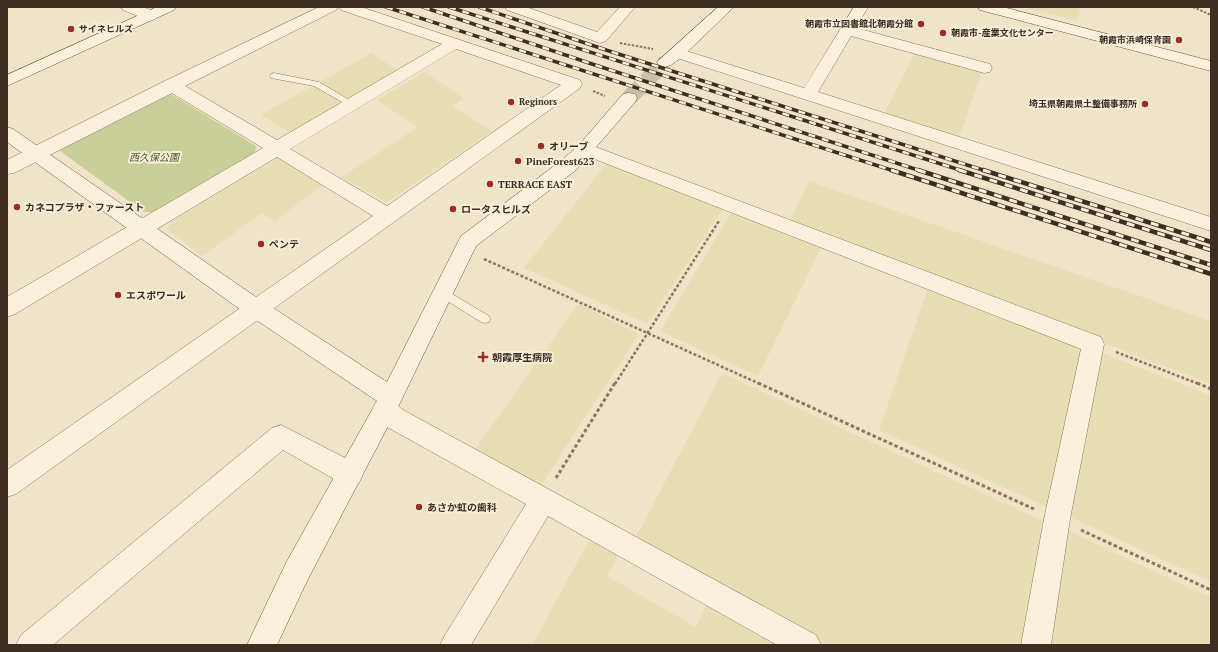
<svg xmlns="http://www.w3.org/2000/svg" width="1218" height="652" font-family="'PT Serif','Noto Sans JP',serif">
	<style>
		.farmland { fill: #e6deb5 }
		.green { fill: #c9cf9b }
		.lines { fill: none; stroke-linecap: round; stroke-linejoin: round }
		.secondary-tunnel { stroke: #ccc0a6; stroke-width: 16; stroke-dasharray: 16 8; stroke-linecap: butt }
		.lane-casing { stroke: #8d765c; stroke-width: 1 }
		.street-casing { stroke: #8d765c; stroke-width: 1 }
		.secondary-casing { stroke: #6f573f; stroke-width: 1 }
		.path-far2 { stroke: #8d765c; stroke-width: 2; stroke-dasharray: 2.5 1.5; stroke-linecap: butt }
		.path-far1 { stroke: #8d765c; stroke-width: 2.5; stroke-dasharray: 3 2; stroke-linecap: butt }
		.path { stroke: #8d765c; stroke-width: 3; stroke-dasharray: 3.5 2.5; stroke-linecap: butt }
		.lane { fill: #faf1dc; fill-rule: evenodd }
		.street { fill: #faf1dc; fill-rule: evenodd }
		.secondary { fill: #faf1dc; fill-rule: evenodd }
		.rail-far1-casing { stroke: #3d2e20; stroke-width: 3.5 }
		.rail-casing { stroke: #3d2e20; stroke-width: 4.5 }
		.rail-far1 { stroke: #f7eed8; stroke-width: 2.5; stroke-dasharray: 7; stroke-linecap: butt }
		.rail { stroke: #f7eed8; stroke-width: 3; stroke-dasharray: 8; stroke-linecap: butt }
		.poi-dot { fill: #9e2a2b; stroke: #f7eed8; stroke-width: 1.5 }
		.labels { text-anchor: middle; stroke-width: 4; stroke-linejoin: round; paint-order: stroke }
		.far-poi-label { font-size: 9px; font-weight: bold; fill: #3d2e20; stroke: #f7eed8; text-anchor: end }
		.poi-label { font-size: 10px; font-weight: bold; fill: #3d2e20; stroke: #f7eed8; text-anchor: start }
		.park-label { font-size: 10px; font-style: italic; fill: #4d5a26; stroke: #f7eed8 }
	</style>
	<rect width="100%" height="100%" fill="#f0e4c8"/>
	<g class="farmland">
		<polygon points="1030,7 1081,7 1077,21 1030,9"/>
		<polygon points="915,52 982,71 959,138 884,114"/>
		<polygon points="371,53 398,71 291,133 261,115"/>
		<polygon points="424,72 464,98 452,106 492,131 386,203 342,177 418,127 377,100"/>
		<polygon points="278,158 322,185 275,221 262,213 202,256 167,229 171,222"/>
		<polygon points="607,163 724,207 647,324 524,268"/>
		<polygon points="809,181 1211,321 1211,384 789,222"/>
		<polygon points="733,209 823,244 758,376 660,331"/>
		<polygon points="929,285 1084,345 1053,510 879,430"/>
		<polygon points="578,304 639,334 538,490 474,451"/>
		<polygon points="1100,352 1211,396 1211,582 1070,517"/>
		<polygon points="722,373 1050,524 1026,645 822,645 634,541"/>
		<polygon points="1067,530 1211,598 1211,645 1048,645"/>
		<polygon points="591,537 620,552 607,576 696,627 708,601 787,645 532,645"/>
	</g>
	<polygon class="green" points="171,94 256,146 254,156 158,212 144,212 60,151 66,144"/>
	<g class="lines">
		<polyline class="secondary-tunnel" points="629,98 665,62"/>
		<g class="lane-casing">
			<g id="lane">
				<polygon points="274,73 319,82 356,104 352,107 349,106 314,86 271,78 270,76 271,74"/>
				<polygon points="442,288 489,316 490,319 489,322 485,323 481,322 438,295 437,292 438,289"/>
			</g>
		</g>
		<g class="street-casing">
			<g id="street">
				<path d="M121,7C132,7 150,5 158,16L155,19L150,21L145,19L123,10Z"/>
				<path d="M319,7H338L336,10L185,86L277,140L442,44L341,10L339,7H361L580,80L582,84L580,88L16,494L7,497V470L373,216L277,157L15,314L7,317V297L263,148L172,93L14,173L7,174V160L165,81ZM456,49L561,85L387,206L290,149Z"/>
				<polygon points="505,7 526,7 597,32 620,7 635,7 606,41 600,43 507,10"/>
				<polygon points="854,7 868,7 856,28 990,64 992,68 990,72 984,73 851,36 818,92 1211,217 1211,231 671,56 669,53 671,50 677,48 683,50 804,88"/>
				<polygon points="585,143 1101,337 1104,344 1070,519 1051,645 1021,645 1044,519 1081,349 579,153 576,149 579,145"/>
				<polygon points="384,399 392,402 405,411 816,635 821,645 777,645 548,516 471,645 440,645 445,635 526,504 387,427 376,418 372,410 376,402"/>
				<polygon points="281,425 359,465 363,474 359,483 350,486 341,483 283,450 53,645 16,645 21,635 272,428"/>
			</g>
		</g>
		<g class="secondary-casing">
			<g id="secondary">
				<polygon points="157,7 176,7 174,10 7,86 7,75"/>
				<polygon points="718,7 734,7 683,56 671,65 665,67 659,65 657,62"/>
				<polygon points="978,7 1003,7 1211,61 1211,71 980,10"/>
				<polygon points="629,93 635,94 637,98 635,102 591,153 576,170 476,246 399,405 307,581 277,645 247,645 287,561 377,401 234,305 7,142 7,127 13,129 250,293 387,382 461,236 562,160 579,145 623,94"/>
			</g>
		</g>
		<g class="path-far2">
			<polyline points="1193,7 1211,15"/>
			<polyline points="620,43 653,49"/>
			<polyline points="593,91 605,96"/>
		</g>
		<g class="path-far1">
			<polyline points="484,259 760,384"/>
			<polyline points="1116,352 1199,384"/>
			<polyline points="615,384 719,221"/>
		</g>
		<g class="path">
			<polyline points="758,383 1034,509"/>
			<polyline points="1197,383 1211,389"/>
			<polyline points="556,478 615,383"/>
			<polyline points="1081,530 1211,590"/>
		</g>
		<use href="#lane" class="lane"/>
		<use href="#street" class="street"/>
		<use href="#secondary" class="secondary"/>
		<g class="rail-far1-casing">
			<g id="rail-far1">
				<polyline points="386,7 894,171"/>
				<polyline points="423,7 595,65 921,171"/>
				<polyline points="449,7 963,171"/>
				<polyline points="479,7 609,51 986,171"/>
			</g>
		</g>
		<g class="rail-casing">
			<g id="rail">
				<polyline points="891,170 1211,274"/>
				<polyline points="918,170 1211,265"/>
				<polyline points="959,170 1211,250"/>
				<polyline points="983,170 1211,242"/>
			</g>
		</g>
		<use href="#rail-far1" class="rail-far1"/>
		<use href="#rail" class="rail"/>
	</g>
	<g class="poi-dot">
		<circle cx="921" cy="24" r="4"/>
		<circle cx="71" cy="29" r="4"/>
		<circle cx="943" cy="33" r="4"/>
		<circle cx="1179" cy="40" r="4"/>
		<circle cx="511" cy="102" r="4"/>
		<circle cx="1145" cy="104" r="4"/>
		<circle cx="541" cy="146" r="4"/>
		<circle cx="518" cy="161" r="4"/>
		<circle cx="490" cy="184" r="4"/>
		<circle cx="17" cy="207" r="4"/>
		<circle cx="453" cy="209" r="4"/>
		<circle cx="261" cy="244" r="4"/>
		<circle cx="118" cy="295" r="4"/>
		<path d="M481 351h4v4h4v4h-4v4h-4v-4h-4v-4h4z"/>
		<circle cx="419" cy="507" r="4"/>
	</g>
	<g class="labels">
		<g class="far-poi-label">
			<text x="913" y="27">朝霞市立図書館北朝霞分館</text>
			<text x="79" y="32" text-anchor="start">サイネヒルズ</text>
			<text x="951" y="36" text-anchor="start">朝霞市-産業文化センター</text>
			<text x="1171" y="43">朝霞市浜崎保育園</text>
			<text x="519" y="105" text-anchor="start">Reginors</text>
			<text x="1137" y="107">埼玉県朝霞県土整備事務所</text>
		</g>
		<g class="poi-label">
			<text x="549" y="150">オリーブ</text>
			<text x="526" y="165">PineForest623</text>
			<text x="498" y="188">TERRACE EAST</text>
			<text x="25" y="211">カネコプラザ・ファースト</text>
			<text x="461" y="213">ロータスヒルズ</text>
			<text x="269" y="248">ペンテ</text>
			<text x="126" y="299">エスポワール</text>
			<text x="492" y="361">朝霞厚生病院</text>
			<text x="427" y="511">あさか虹の歯科</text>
		</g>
		<g class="park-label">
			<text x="154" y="161">西久保公園</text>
		</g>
	</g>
	<rect width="1218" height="652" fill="none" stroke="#3d2e20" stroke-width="16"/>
</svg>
